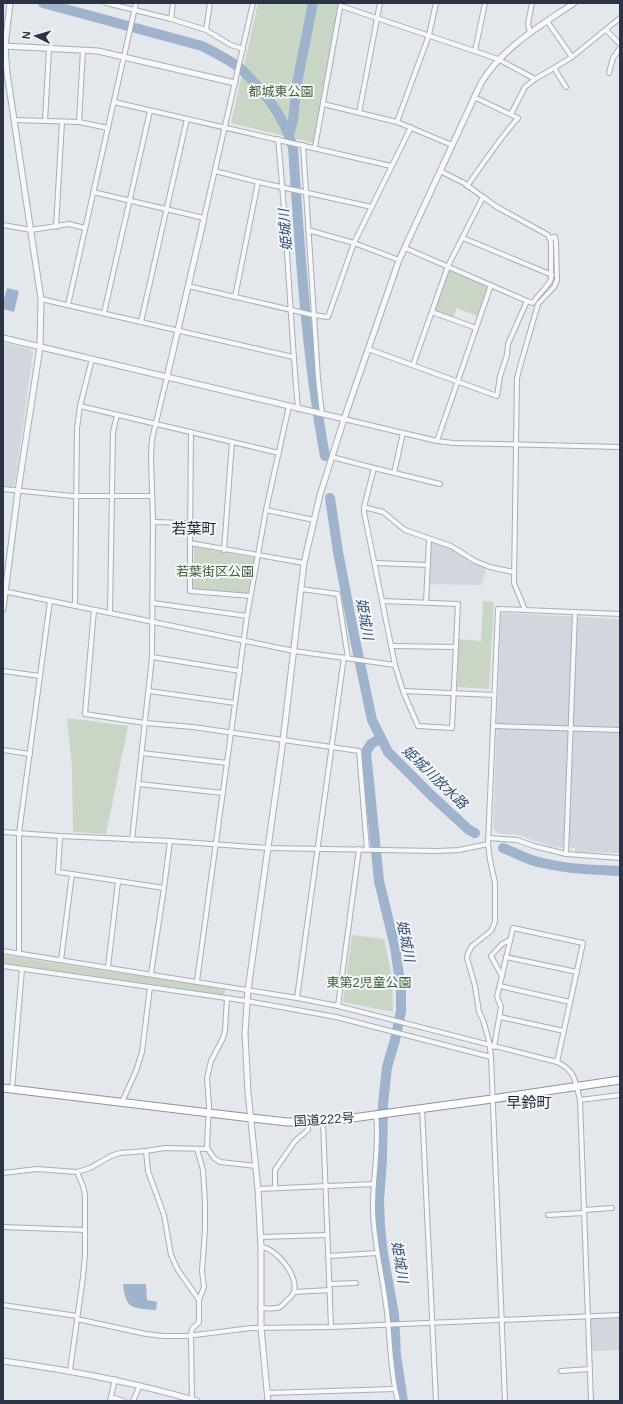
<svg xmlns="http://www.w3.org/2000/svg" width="623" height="1404" font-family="Helvetica,'Noto Sans JP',sans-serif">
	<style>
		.built { fill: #d2d6de }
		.green { fill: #c9d6c5 }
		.water { fill: #9fb4cc }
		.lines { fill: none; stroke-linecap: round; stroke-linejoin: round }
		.river { stroke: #9fb4cc; stroke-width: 10 }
		.minor-casing { stroke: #a9aeb7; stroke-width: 6 }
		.tertiary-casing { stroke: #a9aeb7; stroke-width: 7 }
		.trunk-casing { stroke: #8b94a3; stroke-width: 9 }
		.minor { stroke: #f7f8fa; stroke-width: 4 }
		.tertiary { stroke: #f7f8fa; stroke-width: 5 }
		.trunk { stroke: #fff; stroke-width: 7 }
		.labels { text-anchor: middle; stroke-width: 4; stroke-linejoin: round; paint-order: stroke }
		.park-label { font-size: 13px; fill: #3f6138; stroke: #f4f6f9 }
		.street-label { font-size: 13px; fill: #2b3445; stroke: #f4f6f9 }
		.water-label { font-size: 14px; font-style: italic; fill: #34527a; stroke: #f4f6f9 }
		.quarter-label { font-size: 15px; fill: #1d2536; stroke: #f4f6f9 }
	</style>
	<rect width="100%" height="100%" fill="#e4e7ec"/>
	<g class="built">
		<polygon points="3,343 30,349 33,352 15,483 12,487 3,486"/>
		<polygon points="431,542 450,548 472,563 486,568 482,585 429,584"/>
		<polygon points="501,613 620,619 620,853 575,852 575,848 554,847 515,834 501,834 495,831 493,826"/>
		<polygon points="619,1318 620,1350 592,1351 591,1319"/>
	</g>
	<g class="green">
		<polygon points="258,3 339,3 314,143 231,123"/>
		<polygon points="451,271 486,285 487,288 477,316 457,308 453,318 436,312 435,309 448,272"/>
		<polygon points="194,547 255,558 248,594 193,589"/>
		<polygon points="483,601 494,602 489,689 457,687 459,639 481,641"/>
		<polygon points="67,718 128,726 106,834 73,832 72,768"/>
		<polygon points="352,935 384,939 392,977 393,1012 343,1002"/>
		<polygon points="3,955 225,989 225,990 224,995 3,963"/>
	</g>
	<g class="water">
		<polygon points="7,288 19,291 14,312 3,309 3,303"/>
		<path d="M123,1284H146L147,1300L157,1302L156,1310C132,1308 126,1310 123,1284Z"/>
	</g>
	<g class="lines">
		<g class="river">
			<path d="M43,3L202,46C214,52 226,58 237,66C242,69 246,74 250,78C270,98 285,120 293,148C300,251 306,354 325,456"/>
			<polyline points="289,135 293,120 297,83 313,3"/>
			<polyline points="330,498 338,552 354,635 372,720 388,752 431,795 469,830 475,833"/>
			<polyline points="381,738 371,744 366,752 379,881 395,947 401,989 401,1011 395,1040 387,1067 383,1104 382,1160 379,1201 380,1226 383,1254 394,1315 396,1355 403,1401"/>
			<path d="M503,848C516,853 529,861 543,863C568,869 594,870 620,871"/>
		</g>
		<g class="minor-casing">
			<g id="minor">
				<polyline points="106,3 171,19 206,30 231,45 243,49"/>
				<polyline points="341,6 498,59 535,79"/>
				<polyline points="171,19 173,3"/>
				<polyline points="547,21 572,57"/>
				<polyline points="206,30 210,3"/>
				<polyline points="606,30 620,44"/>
				<polyline points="530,33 528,24 532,3"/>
				<polyline points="475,51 485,3"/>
				<polyline points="609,73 613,58 620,48"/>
				<polyline points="566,87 554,68 572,57 620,18"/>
				<polyline points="114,102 391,166"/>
				<polyline points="323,104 397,122 452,145"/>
				<polyline points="359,113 380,3"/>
				<polyline points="511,114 525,87 535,79 554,68"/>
				<polyline points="14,120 79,122 108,128"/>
				<polyline points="45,121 49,49"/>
				<polyline points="79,122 83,50"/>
				<polyline points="397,122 429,35 436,3"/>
				<path d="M278,139C287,229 290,319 298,409"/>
				<polyline points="303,145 318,378 322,414"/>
				<polyline points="315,147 341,3"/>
				<polyline points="215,171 258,182 372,207"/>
				<path d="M467,186C484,163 499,139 518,118L474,97"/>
				<polyline points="93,192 204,218 253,3"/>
				<polyline points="3,225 31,230 69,224 85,228"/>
				<polyline points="56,227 62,122"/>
				<polyline points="308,230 354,243 399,260"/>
				<polyline points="463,238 552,275"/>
				<polyline points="550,238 555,237 556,242 557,280 554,287 538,304 519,370 517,378 514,583 525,610 620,614"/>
				<polyline points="405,248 527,301"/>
				<polyline points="188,286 313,315 328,317 354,243 411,127"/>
				<polyline points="235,297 258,182"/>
				<polyline points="41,299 293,357"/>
				<polyline points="68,305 136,3"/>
				<polyline points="432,312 476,328"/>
				<polyline points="104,313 150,111"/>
				<polyline points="141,322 187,119"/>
				<path d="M368,349L497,396L500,376L507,355L508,344L527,301L533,303C538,294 548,287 551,279V242L548,235L497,207L483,197"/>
				<polyline points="413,365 448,266 483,197 464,183 440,171"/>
				<polyline points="80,406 279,453"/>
				<polyline points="344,419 437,441 453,443 620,447"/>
				<polyline points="191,432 190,543 304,563"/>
				<polyline points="437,441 491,285"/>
				<polyline points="332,457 374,468 364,507 364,512 395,665 403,691 418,726 452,728 458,604 383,601"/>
				<polyline points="374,468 440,484"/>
				<polyline points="394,473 403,433"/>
				<polyline points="3,489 72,496 152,496"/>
				<polyline points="364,507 383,512 405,530 451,546 475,561 490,567 513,572"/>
				<polyline points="266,510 314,520"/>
				<polyline points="153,522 190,523"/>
				<polyline points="190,543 190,591 250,596"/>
				<polyline points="224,550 232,442"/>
				<polyline points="375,563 428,565"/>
				<polyline points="301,589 338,594 348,658"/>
				<polyline points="3,591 294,651 395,665"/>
				<polyline points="153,603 247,616"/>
				<polyline points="426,603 429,539"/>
				<polyline points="75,606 77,428 80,406 92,359"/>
				<polyline points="94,610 85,714 145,723 193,727 359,751 367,849"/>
				<polyline points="110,613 113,432 117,415"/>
				<polyline points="392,646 456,647"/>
				<polyline points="152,657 240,671"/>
				<polyline points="3,671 40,676"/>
				<polyline points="149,691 235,703"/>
				<polyline points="403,691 494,695"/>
				<polyline points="493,726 620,730"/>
				<polyline points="3,750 30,754"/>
				<polyline points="142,753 227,763"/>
				<polyline points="139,784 223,793"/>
				<polyline points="3,832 60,836 170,841 268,848 437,851 459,850 488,844"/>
				<polyline points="60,836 58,872 72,874 61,960"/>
				<polyline points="488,838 517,840 534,846 566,854 620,858"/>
				<polyline points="132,840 152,657 153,522 151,456 152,439 167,377"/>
				<polyline points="566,854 575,612"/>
				<polyline points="72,874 164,888"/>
				<path d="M3,951L297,998L338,1006L557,1062C576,1071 575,1081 580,1100L591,1401"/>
				<polyline points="19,954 19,833 50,601"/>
				<polyline points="506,957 577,972"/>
				<polyline points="3,966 247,1001 336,1017 491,1057"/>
				<polyline points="108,967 118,882"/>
				<polyline points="151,974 164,888 170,841"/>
				<polyline points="502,976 491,956 502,944 510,940"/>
				<polyline points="197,981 247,616 266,510 289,406"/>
				<polyline points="500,986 570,1002"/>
				<polyline points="297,998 344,657"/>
				<polyline points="338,1006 359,849"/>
				<polyline points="500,1017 564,1031"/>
				<polyline points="494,1047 501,1007 497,997 513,928 583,943 557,1062"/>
				<polyline points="12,1089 22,969"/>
				<polyline points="580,1100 620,1095"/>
				<polyline points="122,1102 136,1071 142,1052 150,987"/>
				<polyline points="422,1108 436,1401"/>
				<path d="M376,1114C380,1147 372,1179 373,1211C374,1243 382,1273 386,1305C391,1337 389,1369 398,1401"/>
				<polyline points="323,1122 331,1327"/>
				<polyline points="208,1149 214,1158 220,1162 256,1166"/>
				<polyline points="146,1151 148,1171 164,1215 171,1255 178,1270 199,1300"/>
				<polyline points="3,1173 37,1169 77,1172 90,1168 111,1156 120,1153 146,1151 165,1148 208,1149 207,1146 209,1106 207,1078 211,1061 223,1038 225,1031 227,998"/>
				<polyline points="275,1187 275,1170 295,1141 308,1130 308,1122"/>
				<polyline points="258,1189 374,1184"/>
				<polyline points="584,1210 612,1208"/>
				<polyline points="548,1215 584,1213"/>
				<polyline points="3,1227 85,1230"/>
				<polyline points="261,1237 327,1235"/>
				<polyline points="328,1256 377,1253"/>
				<polyline points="329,1284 356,1283"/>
				<polyline points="294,1292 330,1290"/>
				<polyline points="3,1305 77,1316"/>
				<path d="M260,1308C265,1308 271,1309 276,1308C280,1308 284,1304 286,1301C289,1299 293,1295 294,1291C298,1275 276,1248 261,1247"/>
				<polyline points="77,1319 146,1334 163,1336 187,1336 251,1328 331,1327 620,1315"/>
				<polyline points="70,1370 83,1277 85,1255 85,1195 83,1186 77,1172"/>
				<polyline points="561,1371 590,1369"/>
				<polyline points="267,1393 395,1389"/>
				<polyline points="111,1397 124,1401"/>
				<polyline points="110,1401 115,1379"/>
				<polyline points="133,1401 140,1385"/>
				<polyline points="192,1401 191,1334 192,1329 199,1322 199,1300 204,1287 202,1271 205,1230 205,1203 203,1170 197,1149"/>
				<polyline points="505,1401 491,1057 489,1041 483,1020 479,1012 475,986 467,958 468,953 472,946 491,931 495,922 495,883 490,860 488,844 498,609 525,610"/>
			</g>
		</g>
		<g class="tertiary-casing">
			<g id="tertiary">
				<polyline points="5,46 98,51 235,83"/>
				<polyline points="3,338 344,419"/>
				<polyline points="167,377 204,218"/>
				<polyline points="3,609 18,491 40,347 41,299 7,73 5,46 10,3"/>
				<path d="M3,1361C69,1370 133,1382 197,1401"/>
				<path d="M268,1401L261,1328V1247L258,1189L248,1092L245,1033L248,990L283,741L304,563L320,495L344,419L399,260L481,83C503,47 540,26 574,3"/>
			</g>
		</g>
		<g class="trunk-casing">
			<polyline id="trunk" points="3,1088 251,1118 287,1122 323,1122 492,1099 620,1080"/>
		</g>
		<use href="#minor" class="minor"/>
		<use href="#tertiary" class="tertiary"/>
		<use href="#trunk" class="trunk"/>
	</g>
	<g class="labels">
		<g class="park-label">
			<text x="281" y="96">都城東公園</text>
			<text x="215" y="576">若葉街区公園</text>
			<text x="369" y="987">東第2児童公園</text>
		</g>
		<g class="street-label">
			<text transform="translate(324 1119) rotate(-4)" y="5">国道222号</text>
		</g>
		<g class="water-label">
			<text transform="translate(285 230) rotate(-94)" y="5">姫城川</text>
			<text transform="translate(365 619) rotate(80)" y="5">姫城川</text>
			<text transform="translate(435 777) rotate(44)" y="5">姫城川放水路</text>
			<text transform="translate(406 941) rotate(79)" y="5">姫城川</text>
			<text transform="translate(400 1262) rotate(81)" y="5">姫城川</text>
		</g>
		<g class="quarter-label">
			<text x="194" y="534">若葉町</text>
			<text x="529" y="1108">早鈴町</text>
		</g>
	</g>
	<rect width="623" height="1404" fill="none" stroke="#2b3445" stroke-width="8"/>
	<g transform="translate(36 36) rotate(275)" stroke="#f4f6f9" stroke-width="3" paint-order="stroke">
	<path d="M0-3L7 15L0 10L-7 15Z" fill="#2b3445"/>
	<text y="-6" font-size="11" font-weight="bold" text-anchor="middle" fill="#2b3445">N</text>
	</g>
</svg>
